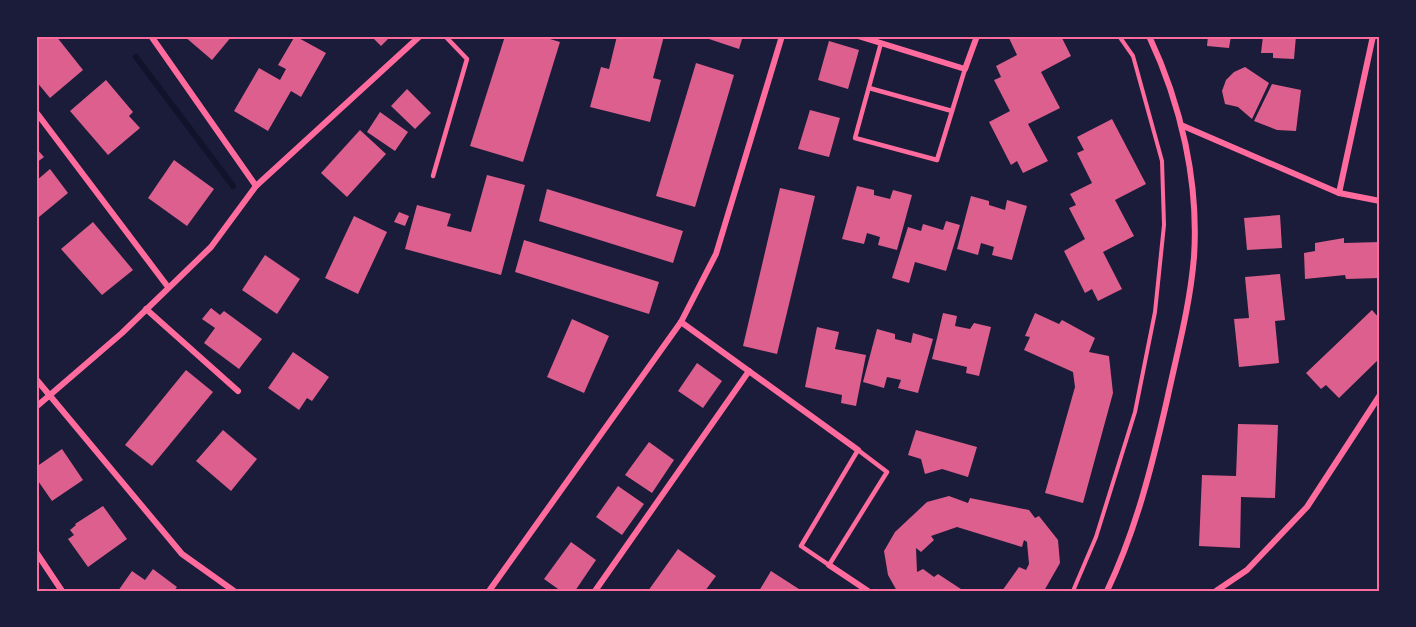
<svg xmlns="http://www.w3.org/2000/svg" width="1416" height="627" font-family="'Titillium Web',sans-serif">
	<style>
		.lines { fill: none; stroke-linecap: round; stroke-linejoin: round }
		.stream { stroke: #12122b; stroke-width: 6 }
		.building { fill: #dd5f8e }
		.path { stroke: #ff6b9d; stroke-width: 4 }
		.service { stroke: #ff6b9d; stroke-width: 4.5 }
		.minor { stroke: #ff6b9d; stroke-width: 6 }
		.neatline { fill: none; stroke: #ff6b9d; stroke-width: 2 }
	</style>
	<rect width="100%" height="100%" fill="#1b1b3a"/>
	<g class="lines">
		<polyline class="stream" points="136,57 233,186"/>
	</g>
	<g class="building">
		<polygon points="39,36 56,36 83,70 50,98 36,81 36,39"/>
		<polygon points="184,36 232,36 212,60"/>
		<polygon points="295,36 326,53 301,97 291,91 268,131 234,111 259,68 280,80 286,69 278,65"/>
		<polygon points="371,36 391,36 381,46"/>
		<polygon points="505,36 540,36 560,42 523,162 470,146"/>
		<polygon points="617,36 664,36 653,78 661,80 650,122 590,107 601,67 609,69"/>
		<polygon points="700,36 743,36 739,49"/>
		<polygon points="1008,36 1061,36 1071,56 1041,72 1060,108 1028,124 1048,161 1023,173 1017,161 1011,165 989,122 1010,111 994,80 1001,77 996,66 1017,55"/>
		<polygon points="1208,36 1231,36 1229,48 1207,46"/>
		<polygon points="1263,36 1296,36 1294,59 1273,58 1273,53 1261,53"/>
		<polygon points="829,41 859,50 848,89 818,80"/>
		<polygon points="696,63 734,75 695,207 656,196"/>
		<polygon points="1245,67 1269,83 1252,119 1238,107 1225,104 1222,91 1226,80 1234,72"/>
		<polygon points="106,80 133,112 129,116 140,128 108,155 70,111"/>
		<polygon points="1272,84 1301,90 1296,131 1277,130 1254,121"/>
		<polygon points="407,89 431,113 415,129 391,106"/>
		<polygon points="810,110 840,118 829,157 798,149"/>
		<polygon points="380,112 408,132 395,151 367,132"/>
		<polygon points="1112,119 1146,184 1115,200 1134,236 1103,252 1122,289 1098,301 1092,289 1085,293 1064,251 1085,239 1069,208 1076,205 1070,194 1092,183 1077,153 1084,150 1077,137"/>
		<polygon points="360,130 386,154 347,197 321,173"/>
		<polygon points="36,148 44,157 36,163"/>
		<polygon points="174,160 214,189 187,226 148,198"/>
		<polygon points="50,169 68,193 39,217 36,213 36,181"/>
		<polygon points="487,175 525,185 501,275 405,249 417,205 451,214 447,226 471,232"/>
		<polygon points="857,186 874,190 874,195 890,199 893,190 912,195 897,250 878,245 880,237 867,233 864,244 842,239"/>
		<polygon points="780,188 815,196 777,354 743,346"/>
		<polygon points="547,189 683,231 673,263 539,221"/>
		<polygon points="971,196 989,201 989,205 1005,210 1007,200 1027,206 1012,260 992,255 994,247 981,243 978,255 957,249"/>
		<polygon points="399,212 409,216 405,226 394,222"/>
		<polygon points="1280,215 1282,248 1247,250 1244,218"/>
		<polygon points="354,216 387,232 358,294 325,278"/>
		<polygon points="946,221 960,225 946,271 915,262 909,283 892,278 908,227 921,231 923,224 943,230"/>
		<polygon points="93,222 133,270 102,295 61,249"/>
		<polygon points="1344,238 1344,243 1380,242 1380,278 1346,279 1345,275 1305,279 1304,253 1315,251 1315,243"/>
		<polygon points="524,240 659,282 649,314 515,272"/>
		<polygon points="265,255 300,279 277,314 242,290"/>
		<polygon points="1280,274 1285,320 1275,321 1279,363 1239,367 1234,319 1249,318 1245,277"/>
		<polygon points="211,308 220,315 224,311 262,339 239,369 204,343 215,328 202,319"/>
		<polygon points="1372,310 1380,319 1380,358 1339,398 1326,385 1321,389 1306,373"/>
		<polygon points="943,313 957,316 955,326 970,329 974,323 991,327 979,376 966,373 967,367 932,359"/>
		<polygon points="1035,313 1059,324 1062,320 1095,338 1089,352 1109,356 1113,393 1083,503 1045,493 1075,387 1073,372 1024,350 1030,337 1025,336"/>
		<polygon points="572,319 609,336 584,393 547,377"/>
		<polygon points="817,327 839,332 835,349 866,355 856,406 841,403 842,395 805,387"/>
		<polygon points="877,329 895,334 895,339 911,343 913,333 933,339 918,393 898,388 901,380 887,377 884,388 863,382"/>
		<polygon points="293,352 329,377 312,401 307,398 299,410 268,388"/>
		<polygon points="697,363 722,381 703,408 678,391"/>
		<polygon points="186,370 213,392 152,466 125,445"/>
		<polygon points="1238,424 1278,425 1275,498 1241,497 1240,548 1199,546 1202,475 1236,476"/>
		<polygon points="223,430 257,459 231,491 196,461"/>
		<polygon points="916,430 977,447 968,477 942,469 925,474 921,459 908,455"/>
		<polygon points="649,442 674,460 652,493 625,475"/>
		<polygon points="62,449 83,480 52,501 36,478 36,467"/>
		<polygon points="618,486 644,504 622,535 596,517"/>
		<polygon points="949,496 968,503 970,498 1014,507 1029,510 1035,518 1039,516 1058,540 1060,563 1044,591 1002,591 1019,567 1026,570 1029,564 1027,542 1024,540 1022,547 957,527 931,536 934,540 921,552 916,548 917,572 923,569 934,577 938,574 964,591 897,591 888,575 884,551 895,532 927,502"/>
		<polygon points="103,506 127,539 88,567 68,539 74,535 70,530 76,525 75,524"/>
		<polygon points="571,542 596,560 575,591 561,591 544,579"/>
		<polygon points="678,549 716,576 705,591 648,591"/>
		<polygon points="153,569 177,587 174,591 118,591 132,571 145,580"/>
		<polygon points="771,571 802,591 759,591"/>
	</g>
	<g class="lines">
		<polyline class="path" points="1073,591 1096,537 1135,412 1155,312 1164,225 1162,161 1133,56 1119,36"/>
		<g class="service">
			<polyline points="881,43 855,138 937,160 965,69"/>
			<polyline points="869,88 952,111"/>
			<polyline points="433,176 467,59 445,36"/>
			<polygon points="858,450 887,472 829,565 801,546"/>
		</g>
		<g class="minor">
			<polyline points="151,36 256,186"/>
			<polyline points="858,36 965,69 977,36"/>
			<polyline points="36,112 168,287"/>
			<polyline points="1181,125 1339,193 1380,201"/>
			<polyline points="1339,193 1373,36"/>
			<polyline points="146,309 238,391"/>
			<polyline points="681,322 858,450"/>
			<polyline points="36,379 182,554 234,591"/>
			<polyline points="36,407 122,333 211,247 256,186 420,36"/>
			<polyline points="36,552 62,591"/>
			<polyline points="829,565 868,591"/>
			<polyline points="489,591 681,322 716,254 782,36"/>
			<polyline points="595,591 749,371"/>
			<path d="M1107,591C1136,530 1152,466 1167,400C1177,353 1190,306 1194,257C1199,182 1181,104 1149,36"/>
			<polyline points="1216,591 1247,570 1307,507 1380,395"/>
		</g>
	</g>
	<rect width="1416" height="627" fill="none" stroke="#1b1b3a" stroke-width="75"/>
	<rect x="38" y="38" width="1340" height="552" class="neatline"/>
</svg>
